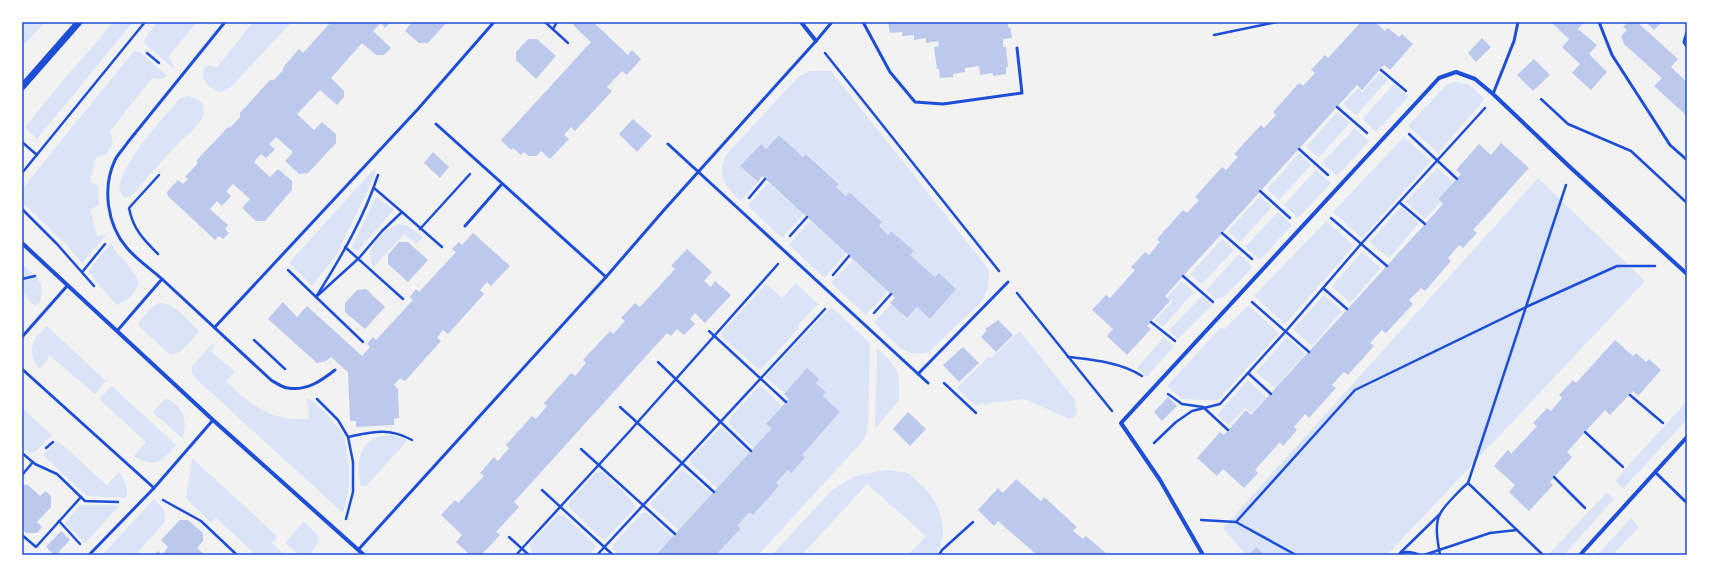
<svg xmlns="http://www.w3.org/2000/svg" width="1709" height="577" font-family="'Source Sans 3',sans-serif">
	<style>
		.green { fill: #dbe4f7 }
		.building { fill: #bdc9ec }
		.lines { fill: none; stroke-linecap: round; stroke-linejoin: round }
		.path { stroke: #1d4ed8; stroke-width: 2.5 }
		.service { stroke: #1d4ed8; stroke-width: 3 }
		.minor { stroke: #1d4ed8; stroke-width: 4 }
		.tertiary { stroke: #1d4ed8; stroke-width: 7 }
		.neatline { fill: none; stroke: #1d4ed8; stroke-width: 1.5 }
	</style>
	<rect width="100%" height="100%" fill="#f2f2f2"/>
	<g class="green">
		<polygon points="24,22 45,22 22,47 22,25"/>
		<polygon points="114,22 133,22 37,139 25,127 65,78"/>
		<polygon points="157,22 197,22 169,56 174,67 173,68 145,44 144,40"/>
		<path d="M253,22H290L289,25L230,88L220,92C208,88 197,79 206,65L217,67Z"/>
		<polygon points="134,51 140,52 167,76 161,79 152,78 110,131 113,143 106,155 96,157 90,181 98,186 99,205 90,210 97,236 106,235 82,263 65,243 22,202 22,189"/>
		<path d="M810,71H831L989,270L988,287L982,301L930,351C906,362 890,338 874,322L891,304L907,318L917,307L930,319L956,289L939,273L935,277L910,255L913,251L891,231L888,235L879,226L882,222L849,192L846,196L836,187L839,183L807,154L803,157L779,135L766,149L760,144L741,166L758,182L741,201C726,188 716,175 726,155L799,76Z"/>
		<polygon points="1380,73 1388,80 1356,115 1343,104 1358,88 1362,92"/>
		<polygon points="1455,82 1468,84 1485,99 1438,153 1408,126 1447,84"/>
		<polygon points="1394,84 1408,97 1376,132 1362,119"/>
		<path d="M187,96C199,98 209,104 202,118C199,126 183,138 177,145C161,161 147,178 132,195L125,198C124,196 121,194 120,191C115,170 165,116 179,99Z"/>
		<polygon points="1337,112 1350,123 1318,158 1306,147"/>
		<polygon points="1355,128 1369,141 1337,176 1322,163"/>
		<polygon points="1404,137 1431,161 1362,238 1333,212"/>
		<polygon points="1299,153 1311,165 1279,200 1267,189"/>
		<polygon points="375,168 375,175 337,254 312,286 289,263"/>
		<polygon points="1437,168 1453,182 1437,199 1440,202 1425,219 1406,202"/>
		<polygon points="1316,170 1331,183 1298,218 1284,205"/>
		<polygon points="1538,178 1645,281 1387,555 1246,555 1223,528"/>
		<polygon points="768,183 804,214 782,238 748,206"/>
		<polygon points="1260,196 1272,207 1240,242 1228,231"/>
		<polygon points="375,198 378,198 394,210 357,251 352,247"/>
		<polygon points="1401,207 1419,223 1389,258 1370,242"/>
		<polygon points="1278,212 1292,225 1260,260 1245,247"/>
		<polygon points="810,221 846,253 825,278 789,245"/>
		<polygon points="1326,221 1354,246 1285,324 1254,296"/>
		<path d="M401,224L408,226L423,237L416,244L404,234L374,267C362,249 384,227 401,224Z"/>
		<polygon points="1222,239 1234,250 1202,284 1190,274"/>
		<path d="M111,243C119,259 133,267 139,282C135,294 128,301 116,305L88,271Z"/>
		<polygon points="1362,252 1381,268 1350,303 1332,286"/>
		<polygon points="1239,254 1253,267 1225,296 1216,299 1206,290"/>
		<polygon points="853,260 888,291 866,315 831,283"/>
		<path d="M22,264C37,277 46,282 40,302L35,306L22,292Z"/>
		<polygon points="1182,281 1194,292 1163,327 1155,320 1172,302 1167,297"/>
		<polygon points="796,283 818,304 798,325 799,328 761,369 756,367 722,337 722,332 766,284 782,298"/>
		<polygon points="1324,295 1342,311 1312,346 1293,329"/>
		<polygon points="1202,296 1212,305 1178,339 1169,330"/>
		<path d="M159,303C175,302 188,321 199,331C192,339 181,357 169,354L140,327L138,323L152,307Z"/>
		<polygon points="1248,305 1279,333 1217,401 1182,399 1167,386 1220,328 1225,329"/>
		<polygon points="830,308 834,309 870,343 868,429 862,442 758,555 716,555 741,528 738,525 749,512 753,515 779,486 776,483 788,470 791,473 805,458 802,455 840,412 823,396 826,392 816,383 819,379 785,393 765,377"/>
		<path d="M47,326L106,381L95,394L50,356L39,369C26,350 32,340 47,326Z"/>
		<polygon points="1020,331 1075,400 1077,410 1075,416 1070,419 1024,399 975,405 957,388 989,356 991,358"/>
		<polygon points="1164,337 1174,346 1147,377 1137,368"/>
		<polygon points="1287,337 1305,354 1275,388 1256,372"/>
		<path d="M213,343L215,345L211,351L235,372L226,381C253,407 270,421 309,419L307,399H310L326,413L344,435L349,466V488L343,513L195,378L192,373V366Z"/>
		<path d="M877,348C898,367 900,372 899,400L875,429Z"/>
		<polygon points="1248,380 1266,397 1252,413 1245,408 1229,425 1217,415"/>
		<path d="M112,386L176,445C163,461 154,469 134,456L146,442L99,399Z"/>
		<polygon points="759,386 761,386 782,406 767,424 772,428 754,448 729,424 729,419"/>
		<path d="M165,399C183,402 189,424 182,438L153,412Z"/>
		<polygon points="1687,401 1687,419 1623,489 1615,481 1627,467"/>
		<polygon points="22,408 52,435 35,452 29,453 22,447"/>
		<polygon points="719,429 723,429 749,453 717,488 691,464 690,459"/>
		<path d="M391,435L400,437L407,441L366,486H361C357,473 357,450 370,441C376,436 383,436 391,435Z"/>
		<path d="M58,441L107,485L119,472C125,481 129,487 126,498L88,496L85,494L43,455Z"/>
		<polygon points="192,458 278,537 272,543 285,555 256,555 216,518 211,523 186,498"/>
		<polygon points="681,470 684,471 712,494 679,530 651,506 651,503"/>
		<path d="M885,470C892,471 901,471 907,473C911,474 914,478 917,481C938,498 952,530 936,555H908L926,536L867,484L802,555H772L832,490L855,476Z"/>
		<polygon points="603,472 634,503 635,508 605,539 600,537 569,507 569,502 596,473"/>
		<polygon points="1607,492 1614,499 1564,555 1548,555"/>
		<polygon points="154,499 165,511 165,522 137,553 134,555 102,555"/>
		<polygon points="80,505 120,505 85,543 65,523"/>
		<polygon points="642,513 647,513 673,537 656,555 620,555 613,549 613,545"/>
		<polygon points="558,515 563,515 596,546 590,555 536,555 531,551 530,544"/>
		<polygon points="1631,518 1639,527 1613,555 1597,555"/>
		<polygon points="304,521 319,536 318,543 309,555 299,555 285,543"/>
	</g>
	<g class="building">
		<polygon points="331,22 391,22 385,28 381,23 373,31 391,48 384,55 376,55 362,43 331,78 344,91 344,97 337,105 320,90 297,114 314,130 322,122 336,134 336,143 308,173 299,174 285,161 293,152 276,137 269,144 275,149 266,158 261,154 254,162 270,177 278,169 292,181 292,190 265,221 256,221 242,208 250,199 233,184 226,191 231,196 222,206 217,201 210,209 228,225 225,229 229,233 223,239 219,236 215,240 168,196 167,192 178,180 183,184 188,179 185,177 197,164 197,160 227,128 231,127 240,117 240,113 270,80 274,80 283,70 284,66 299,49 303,53"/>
		<polygon points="412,22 447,22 428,43 419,43 405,31"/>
		<polygon points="576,22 593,22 628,55 632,50 641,59 627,75 622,71 607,87 612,91 575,131 571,127 564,135 569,139 550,159 541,151 536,156 529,156 524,152 521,155 513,148 511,150 501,140 591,42 573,25"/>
		<polygon points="888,22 1008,22 1008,28 1010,27 1012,38 1003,39 1003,47 1006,47 1008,67 1006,67 1006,74 993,76 993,73 980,75 979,66 965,68 965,72 953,74 953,77 940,78 939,69 937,69 934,47 939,46 938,41 926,43 926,38 914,40 914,35 902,36 902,32 890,33"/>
		<polygon points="1361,22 1375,22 1385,31 1388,28 1399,37 1402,34 1413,44 1390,70 1384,65 1362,90 1357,85 1165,296 1170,301 1147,326 1151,329 1127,355 1107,336 1113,329 1092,310 1106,295 1110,298 1135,270 1131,267 1145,252 1149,255 1160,242 1157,239 1183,210 1187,213 1199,200 1195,197 1222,167 1226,170 1238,157 1234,154 1261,125 1264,128 1276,115 1273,112 1299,83 1303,86 1315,73 1311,70 1325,55 1328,58"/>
		<polygon points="1551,22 1584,22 1578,29 1597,45 1589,54 1607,72 1591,90 1572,73 1580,64 1562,47 1569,39"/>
		<polygon points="1628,22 1637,22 1678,59 1671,67 1687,82 1687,116 1654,86 1662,78 1624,44 1621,36 1627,30 1623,27"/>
		<polygon points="1646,22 1662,22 1654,30"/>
		<polygon points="1482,38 1491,47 1476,62 1468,53"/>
		<polygon points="528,39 537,39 556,56 536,79 516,60 516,52"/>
		<polygon points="1534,59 1550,75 1533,91 1517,75"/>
		<polygon points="633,119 652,136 637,152 619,134"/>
		<polygon points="779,135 803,157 806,154 839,184 836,187 846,196 849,192 882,222 879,226 888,235 891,231 914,251 910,255 935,277 939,273 956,289 930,319 917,307 907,318 891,304 890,303 895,298 891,294 762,176 758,182 740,166 761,144 766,149"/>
		<polygon points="1501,143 1529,168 1473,230 1477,233 1463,248 1459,245 1448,258 1451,261 1425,291 1421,288 1409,300 1413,304 1386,333 1382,330 1370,343 1374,346 1348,375 1344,372 1332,385 1336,388 1309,418 1305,414 1294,427 1297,430 1283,446 1280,442 1255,470 1258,473 1244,488 1223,469 1217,476 1197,458 1220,432 1224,435 1246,410 1251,415 1425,224 1443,204 1438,199 1461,174 1456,170 1479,144 1491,155"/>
		<polygon points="433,152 449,167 440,178 424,163"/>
		<polygon points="473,233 510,266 491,286 487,282 480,290 484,294 448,334 443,330 437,338 441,341 405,381 400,378 394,385 398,389 399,418 394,419 394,425 356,427 356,421 350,421 348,372 331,357 326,361 317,363 268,319 283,302 297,317 307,306 362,356 370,347 367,344 373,337 376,340 413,300 410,297 416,289 419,292 456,252 452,249 459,242 462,245"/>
		<polygon points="399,242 408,242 428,260 408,282 388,264 388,255"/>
		<polygon points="687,249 712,272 704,281 711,287 715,281 731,295 705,323 695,313 690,319 695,324 684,335 677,329 671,336 667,333 514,502 519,507 496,532 500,535 481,555 470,555 456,542 462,535 441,515 455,500 458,503 484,476 480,473 494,457 498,461 509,448 506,445 532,416 536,419 547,406 544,403 571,373 575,376 586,363 583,360 610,331 613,334 625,321 621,318 635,303 640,307 675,269 671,266"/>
		<polygon points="366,289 385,307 365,329 345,312 345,303 357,290"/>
		<polygon points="998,320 1013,335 996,352 981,337 987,330 985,329"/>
		<polygon points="1615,340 1633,356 1636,353 1646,362 1649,359 1661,370 1638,396 1633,391 1610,415 1605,410 1567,452 1572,457 1550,482 1553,485 1529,511 1509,492 1515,485 1494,466 1508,450 1511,454 1537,426 1533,423 1547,408 1551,411 1562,398 1559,395 1573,380 1576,383"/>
		<polygon points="963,347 979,363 959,382 943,365"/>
		<polygon points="807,368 819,379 816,383 826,392 823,396 840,412 802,455 805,458 791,473 788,470 776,483 779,486 753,515 749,512 738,525 741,528 716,555 656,555 772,428 766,424 789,399 784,394"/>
		<polygon points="1168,397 1177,406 1162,421 1154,412"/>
		<polygon points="908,412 926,429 910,446 893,429"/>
		<polygon points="1016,479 1041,501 1044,497 1077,527 1073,531 1083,539 1086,536 1108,555 1037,555 998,521 994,526 978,510 998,488 1003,493"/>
		<polygon points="22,485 28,485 40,496 45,491 51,496 51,507 37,522 42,527 37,533 26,533 22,529"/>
		<polygon points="180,520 188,520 203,533 203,541 197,548 205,555 154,555 158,551 162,555 168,547 161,540"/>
		<polygon points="61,531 70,540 56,555 54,555 46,547"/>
		<polygon points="1256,547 1265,555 1249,555"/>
	</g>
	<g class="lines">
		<g class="path">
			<polyline points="545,22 568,43"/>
			<polyline points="553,29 557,22"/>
			<polyline points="1214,35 1277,22"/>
			<polyline points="147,53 159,63"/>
			<polyline points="825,53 999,271"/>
			<polyline points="1381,70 1406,91"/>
			<polyline points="1541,99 1568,124 1631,151 1687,203"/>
			<polyline points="1337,107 1367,133"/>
			<polyline points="1409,134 1457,179"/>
			<polyline points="22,142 37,155"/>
			<polyline points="1299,149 1328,175"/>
			<polyline points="22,173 145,22"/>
			<polyline points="374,188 402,212"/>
			<polyline points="1260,191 1290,218"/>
			<polyline points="749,198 765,179"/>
			<polyline points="1399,202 1425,224"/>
			<polyline points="22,209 57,244 94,286"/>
			<polyline points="1331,218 1387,266"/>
			<polyline points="420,229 470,174"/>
			<polyline points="1222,233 1252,259"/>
			<polyline points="790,236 807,217"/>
			<polyline points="345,247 403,299"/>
			<path d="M158,254C143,239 133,229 129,208L159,175"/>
			<polyline points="288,270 316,297 359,258 382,231 402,212 442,247"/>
			<polyline points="83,271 105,244"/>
			<polyline points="833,275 849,256"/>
			<polyline points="1183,276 1213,302"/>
			<polyline points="22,279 35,276"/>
			<polyline points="1323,288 1347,309"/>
			<polyline points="1017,293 1112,411"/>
			<polyline points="1252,302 1309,352"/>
			<polyline points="874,313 891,294"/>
			<polyline points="1151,322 1175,341"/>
			<polyline points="709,331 786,402"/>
			<polyline points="254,340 285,369"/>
			<path d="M363,342L316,297C340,259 364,218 378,175"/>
			<path d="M1068,357C1093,360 1121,362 1142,376"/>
			<polyline points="658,362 751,451"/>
			<polyline points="1248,373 1271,394"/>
			<polyline points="944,383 976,413"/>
			<polyline points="1168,394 1182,404 1203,407 1228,430"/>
			<polyline points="1630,395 1663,423"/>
			<polyline points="317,399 338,420 348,437 353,462 353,492 346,519"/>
			<polyline points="620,407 714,492"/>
			<polyline points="1585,432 1623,467"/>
			<path d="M348,437C372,432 388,427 412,440"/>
			<polyline points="1154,443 1176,422 1192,411 1220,404 1286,331 1361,244 1485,108"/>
			<polyline points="46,448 53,442"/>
			<polyline points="581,449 675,534"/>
			<polyline points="22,453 35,464 57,474 85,501 118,502"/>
			<polyline points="22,475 33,462"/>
			<polyline points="1554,477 1585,508"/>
			<polyline points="542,490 613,555"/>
			<polyline points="163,500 201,521 237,555"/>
			<polyline points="1201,520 1236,522 1355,390 1526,307 1617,266 1655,266"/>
			<polyline points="59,521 80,544"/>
			<polyline points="1236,522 1296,555"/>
			<polyline points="22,535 36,547 81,497"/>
			<polyline points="509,537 529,555"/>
			<polyline points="1400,553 1440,514"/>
			<polyline points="1542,554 1468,483 1566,185"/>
			<polyline points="516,555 628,433 778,264"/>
			<polyline points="597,555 825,309"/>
			<polyline points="939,555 942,550 973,522"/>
			<path d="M1398,555C1404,550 1413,552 1420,555"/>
			<polyline points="1424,555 1490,533 1517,530"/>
			<path d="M1440,555C1438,543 1434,525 1440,514C1443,507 1462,488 1468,483"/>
		</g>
		<g class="service">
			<polyline points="863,22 890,72 915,102 943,104 1022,93 1017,48"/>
			<polyline points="1599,22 1612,55 1670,145 1687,160"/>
			<polyline points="1687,32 1684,42 1687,47"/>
			<polyline points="1493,94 1514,41 1518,22"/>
			<polyline points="436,124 606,277"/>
			<polyline points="668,144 928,383"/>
			<polyline points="465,226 501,185"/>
			<path d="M162,279L271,380C276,383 283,388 288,388C307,391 321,381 335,370"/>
			<polyline points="215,327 418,109 494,22"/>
			<path d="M117,331L162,279C151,269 137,260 127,248C107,225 102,188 115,160C118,154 124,148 128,142L225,22"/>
			<polyline points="22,337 67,286"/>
			<polyline points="22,369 154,488"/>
			<polyline points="918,374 1008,282"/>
			<polyline points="1655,472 1687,503"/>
			<polyline points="358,550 606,277 664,210 816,41 832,22"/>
			<polyline points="89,555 154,488 213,420"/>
		</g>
		<g class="minor">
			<polyline points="801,22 816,41"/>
			<polyline points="22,243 213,420 364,555"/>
			<polyline points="1203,555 1160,480 1121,423 1439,78 1456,72 1475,79 1493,94 1571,168 1687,274"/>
			<polyline points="1580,555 1687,437"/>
		</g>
		<polyline class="tertiary" points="22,87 79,22"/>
	</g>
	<rect width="1709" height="577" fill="none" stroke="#ffffff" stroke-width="46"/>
	<rect x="23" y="23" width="1663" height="531" class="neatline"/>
</svg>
